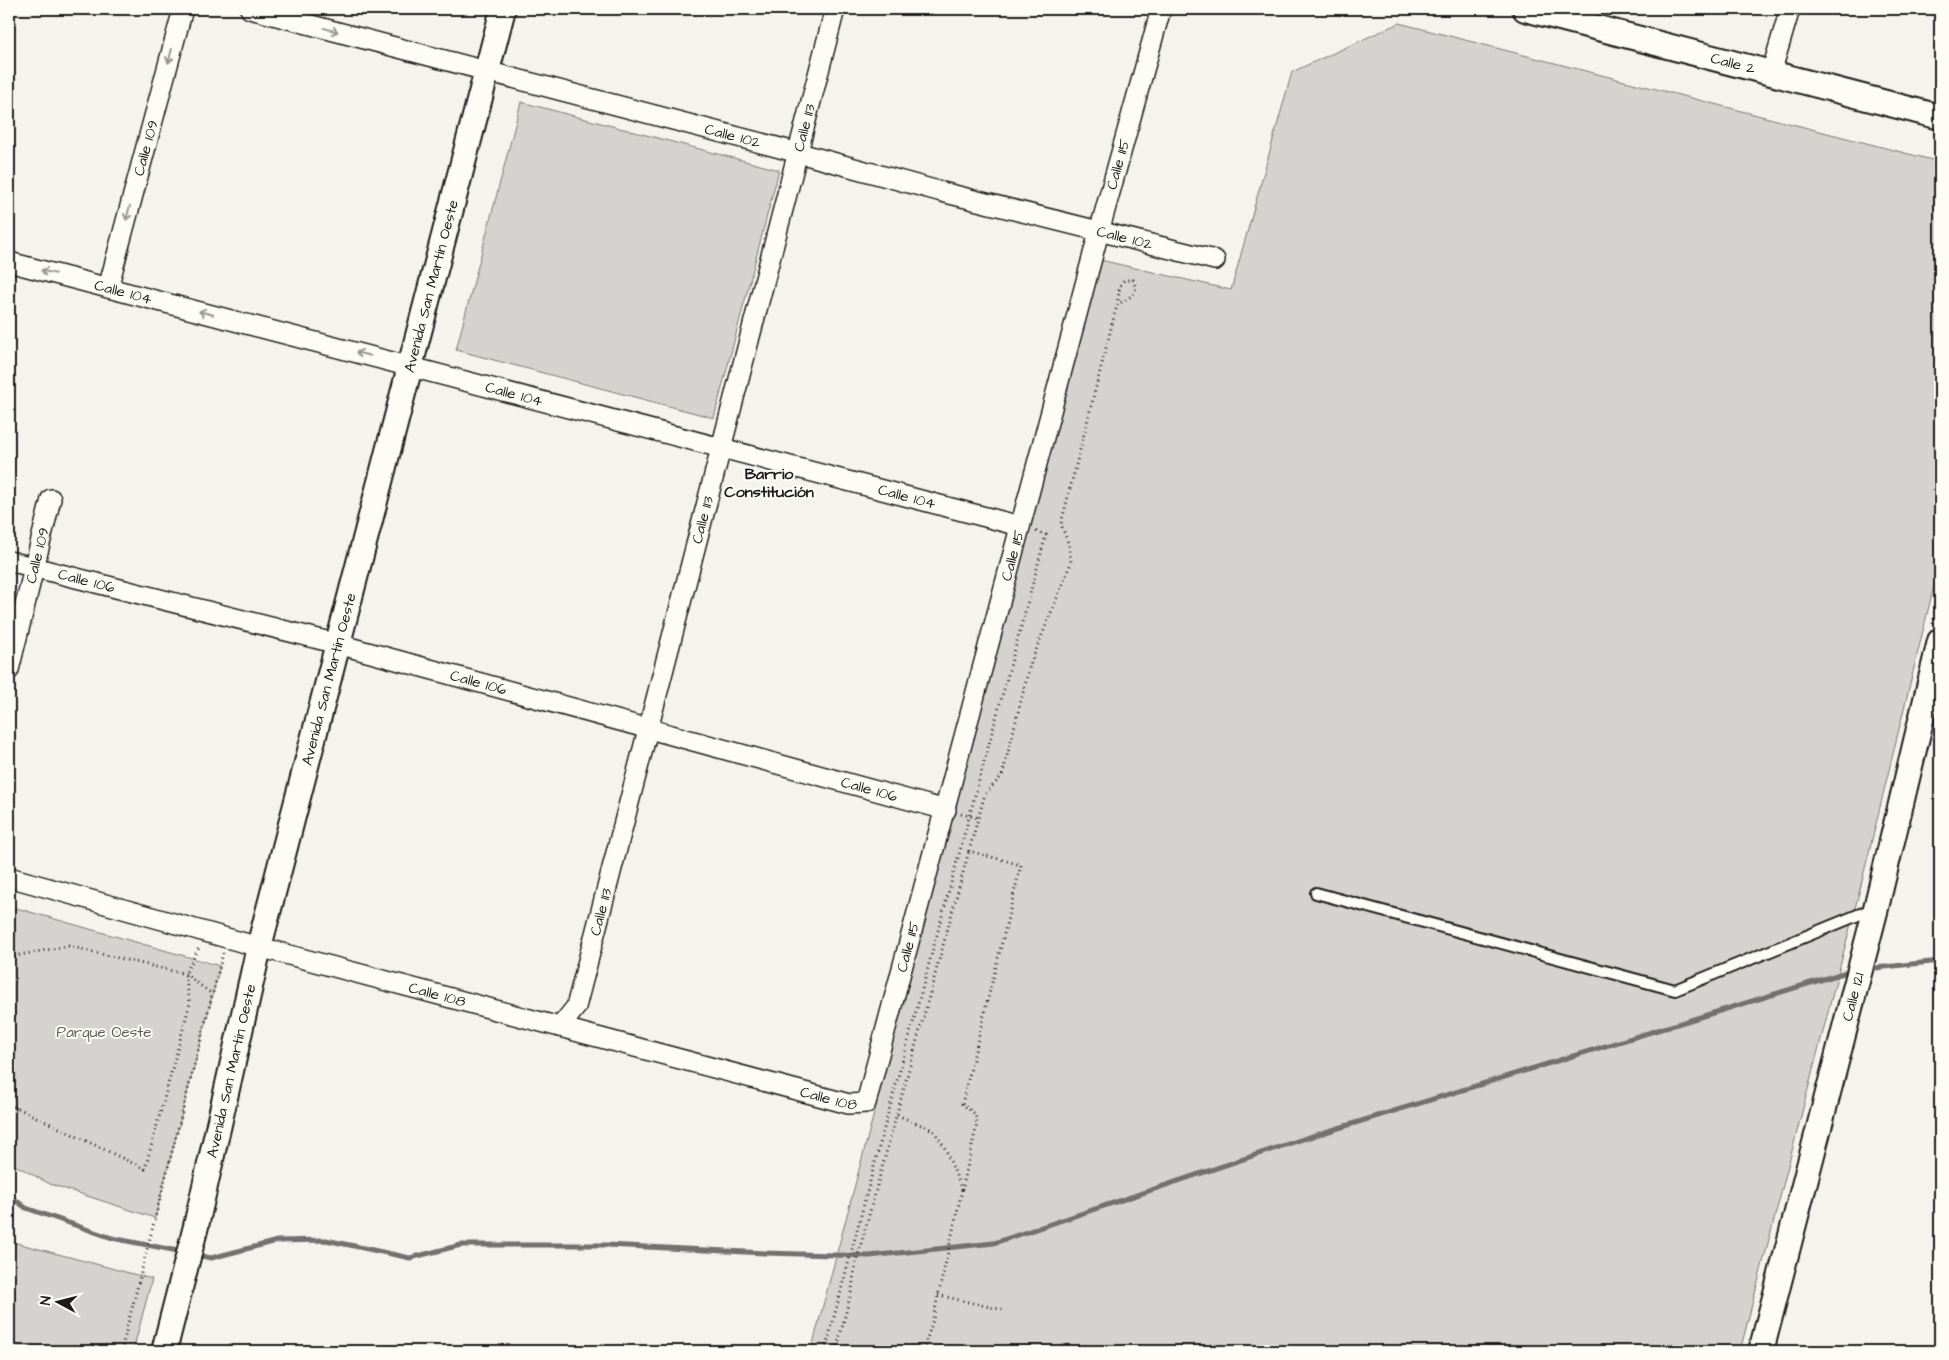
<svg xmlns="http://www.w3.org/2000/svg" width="1949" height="1360" font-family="'Architects Daughter',sans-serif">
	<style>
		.green { fill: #d4d3cf; stroke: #787876 }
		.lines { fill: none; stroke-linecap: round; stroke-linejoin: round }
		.stream { stroke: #72716f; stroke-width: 5 }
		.service-casing { stroke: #1c1c1c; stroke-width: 14 }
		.minor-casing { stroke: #1c1c1c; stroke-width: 22 }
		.tertiary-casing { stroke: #1c1c1c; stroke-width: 28 }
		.path { stroke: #1c1c1c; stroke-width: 3; stroke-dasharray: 1 4; stroke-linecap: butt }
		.service { stroke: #fdfcf7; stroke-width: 10 }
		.minor { stroke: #fdfcf7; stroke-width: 19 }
		.tertiary { stroke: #fdfcf7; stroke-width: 24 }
		.oneway { stroke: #989794 }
		.labels { text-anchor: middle; stroke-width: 4; stroke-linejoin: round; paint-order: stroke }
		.street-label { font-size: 15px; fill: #1c1c1c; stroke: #fdfcf7 }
		.park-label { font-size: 15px; fill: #5c5c5b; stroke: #fdfcf7 }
		.neighbourhood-label { font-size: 16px; font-weight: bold; fill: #1c1c1c; stroke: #fdfcf7 }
	</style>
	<rect width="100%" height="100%" fill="#f4f3ee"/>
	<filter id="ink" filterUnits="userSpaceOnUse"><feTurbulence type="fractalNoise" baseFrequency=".02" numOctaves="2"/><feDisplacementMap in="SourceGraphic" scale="10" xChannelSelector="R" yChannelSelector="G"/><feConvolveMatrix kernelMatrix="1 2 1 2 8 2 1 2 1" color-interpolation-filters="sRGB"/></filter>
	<g filter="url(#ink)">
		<g class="green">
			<polygon points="1399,23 1940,162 1940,561 1860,889 1740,1351 811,1351 1100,260 1231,290 1292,72"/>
			<polygon points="521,102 779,170 714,418 456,350"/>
			<polygon points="9,906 220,966 155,1218 50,1184 9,1162"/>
			<polygon points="9,1241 152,1279 133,1351 9,1351"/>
		</g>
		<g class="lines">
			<g class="stream">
				<polyline points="1866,969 1940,961"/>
				<polyline points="9,1195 26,1208 112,1238 183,1252"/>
				<polyline points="196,1255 211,1258 277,1241 326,1240 410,1258 461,1245 607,1245 765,1253 869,1256 994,1243 1303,1139 1853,970"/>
			</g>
			<g class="service-casing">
				<polyline id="service" points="1316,893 1675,990 1875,908"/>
			</g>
			<g class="minor-casing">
				<g id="minor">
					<path id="s1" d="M250,9L799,153L942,192L1215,260"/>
					<polyline points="1771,73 1790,9"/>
					<path id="s2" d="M9,262L1020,526"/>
					<path id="s3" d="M108,288L183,9"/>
					<path id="s4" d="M9,561L338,644L946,810"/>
					<path id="s5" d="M9,670L51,499"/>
					<path id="s6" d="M9,877L259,947L849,1104L866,1103L1099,232L1161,9"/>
					<path id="s7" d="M560,1027L576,1007L835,9"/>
				</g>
			</g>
			<g class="tertiary-casing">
				<g id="tertiary">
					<path id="s8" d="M1525,9L1940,117"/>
					<path id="s9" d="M164,1351L196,1226L259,947L503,9"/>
					<path id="s10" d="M1761,1351L1876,908L1940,641"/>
				</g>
			</g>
			<g class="path">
				<polyline points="1498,9 1507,11"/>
				<polyline points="1933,624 1940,593"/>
				<polyline points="961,814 978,818"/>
				<polyline points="9,957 68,946 185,974 212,994"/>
				<polyline points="9,1104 145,1169 190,1003 185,974 199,948"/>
				<polyline points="897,1115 933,1130 944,1146 962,1190"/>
				<polyline points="938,1295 1003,1310"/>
				<polyline points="121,1351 223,953"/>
				<polyline points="825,1351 882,1136 1046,535 1035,531"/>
				<polyline points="836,1351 852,1289 855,1266 969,851"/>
				<polyline points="923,1351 932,1323 977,1124 975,1114 962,1104 1021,865 969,851 985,794 1002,776 1030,665 1071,563 1069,545 1061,524 1117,305 1120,286 1124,280 1133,280 1136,288 1133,295 1117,305"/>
			</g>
			<use href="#service" class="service"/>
			<use href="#minor" class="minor"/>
			<use href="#tertiary" class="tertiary"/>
		</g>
		<defs><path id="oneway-shaft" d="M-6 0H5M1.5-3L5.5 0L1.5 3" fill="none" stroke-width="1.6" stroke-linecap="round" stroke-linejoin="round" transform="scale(1.25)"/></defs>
		<g class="oneway">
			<use href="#oneway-shaft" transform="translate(331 30) rotate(15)"/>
			<use href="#oneway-shaft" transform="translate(170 56) rotate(105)"/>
			<use href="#oneway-shaft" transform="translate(128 213) rotate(105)"/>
			<use href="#oneway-shaft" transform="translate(48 272) rotate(-166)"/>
			<use href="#oneway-shaft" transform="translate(206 313) rotate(-166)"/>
			<use href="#oneway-shaft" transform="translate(363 354) rotate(-166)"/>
		</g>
	</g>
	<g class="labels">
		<g class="street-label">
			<text dy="5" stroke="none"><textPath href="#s8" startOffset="215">Calle 2</textPath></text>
			<text dy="5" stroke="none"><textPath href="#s7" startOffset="934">Calle 113</textPath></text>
			<text dy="5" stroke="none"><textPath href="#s1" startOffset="499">Calle 102</textPath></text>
			<text dy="5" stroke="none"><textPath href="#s3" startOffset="145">Calle 109</textPath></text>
			<text dy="5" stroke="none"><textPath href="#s6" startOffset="1859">Calle 115</textPath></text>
			<text dy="5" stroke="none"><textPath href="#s1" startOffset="904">Calle 102</textPath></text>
			<text dy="5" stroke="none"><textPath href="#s9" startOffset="1098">Avenida San Martín Oeste</textPath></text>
			<text dy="5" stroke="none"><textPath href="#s2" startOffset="118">Calle 104</textPath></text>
			<text dy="5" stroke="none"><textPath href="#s2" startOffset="522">Calle 104</textPath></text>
			<text dy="5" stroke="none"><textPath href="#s2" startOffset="928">Calle 104</textPath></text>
			<text dy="5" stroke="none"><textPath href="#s7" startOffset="529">Calle 113</textPath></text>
			<text dy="5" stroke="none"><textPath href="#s5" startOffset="118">Calle 109</textPath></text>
			<text dy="5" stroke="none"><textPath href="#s6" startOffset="1454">Calle 115</textPath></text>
			<text dy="5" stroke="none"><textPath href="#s4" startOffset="80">Calle 106</textPath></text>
			<text dy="5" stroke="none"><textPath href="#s9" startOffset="692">Avenida San Martín Oeste</textPath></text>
			<text dy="5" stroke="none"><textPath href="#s4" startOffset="485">Calle 106</textPath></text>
			<text dy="5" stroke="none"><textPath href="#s4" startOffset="890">Calle 106</textPath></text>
			<text dy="5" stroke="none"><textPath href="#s7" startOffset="124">Calle 113</textPath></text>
			<text dy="5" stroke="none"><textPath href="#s6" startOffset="1049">Calle 115</textPath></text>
			<text dy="5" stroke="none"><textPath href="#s6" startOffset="444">Calle 108</textPath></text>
			<text dy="5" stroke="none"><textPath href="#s10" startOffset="366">Calle 121</textPath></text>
			<text dy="5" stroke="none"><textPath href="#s9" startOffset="288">Avenida San Martín Oeste</textPath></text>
			<text dy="5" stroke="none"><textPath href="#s6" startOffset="849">Calle 108</textPath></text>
		</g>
		<g class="park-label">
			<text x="104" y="1037">Parque Oeste</text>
		</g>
		<g class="neighbourhood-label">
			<text x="769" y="479">Barrio<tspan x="769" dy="18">Constitución</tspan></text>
		</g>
	</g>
	<rect width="1949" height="1360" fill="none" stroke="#fdfcf7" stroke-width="30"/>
	<rect x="15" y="15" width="1919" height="1330" fill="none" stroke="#1c1c1c" stroke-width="2" filter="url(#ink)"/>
	<g transform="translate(58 1302) rotate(277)" stroke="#fdfcf7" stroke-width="4" paint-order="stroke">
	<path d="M0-4L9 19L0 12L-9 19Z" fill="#1c1c1c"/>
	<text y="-8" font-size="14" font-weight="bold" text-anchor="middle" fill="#1c1c1c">N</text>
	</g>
</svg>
